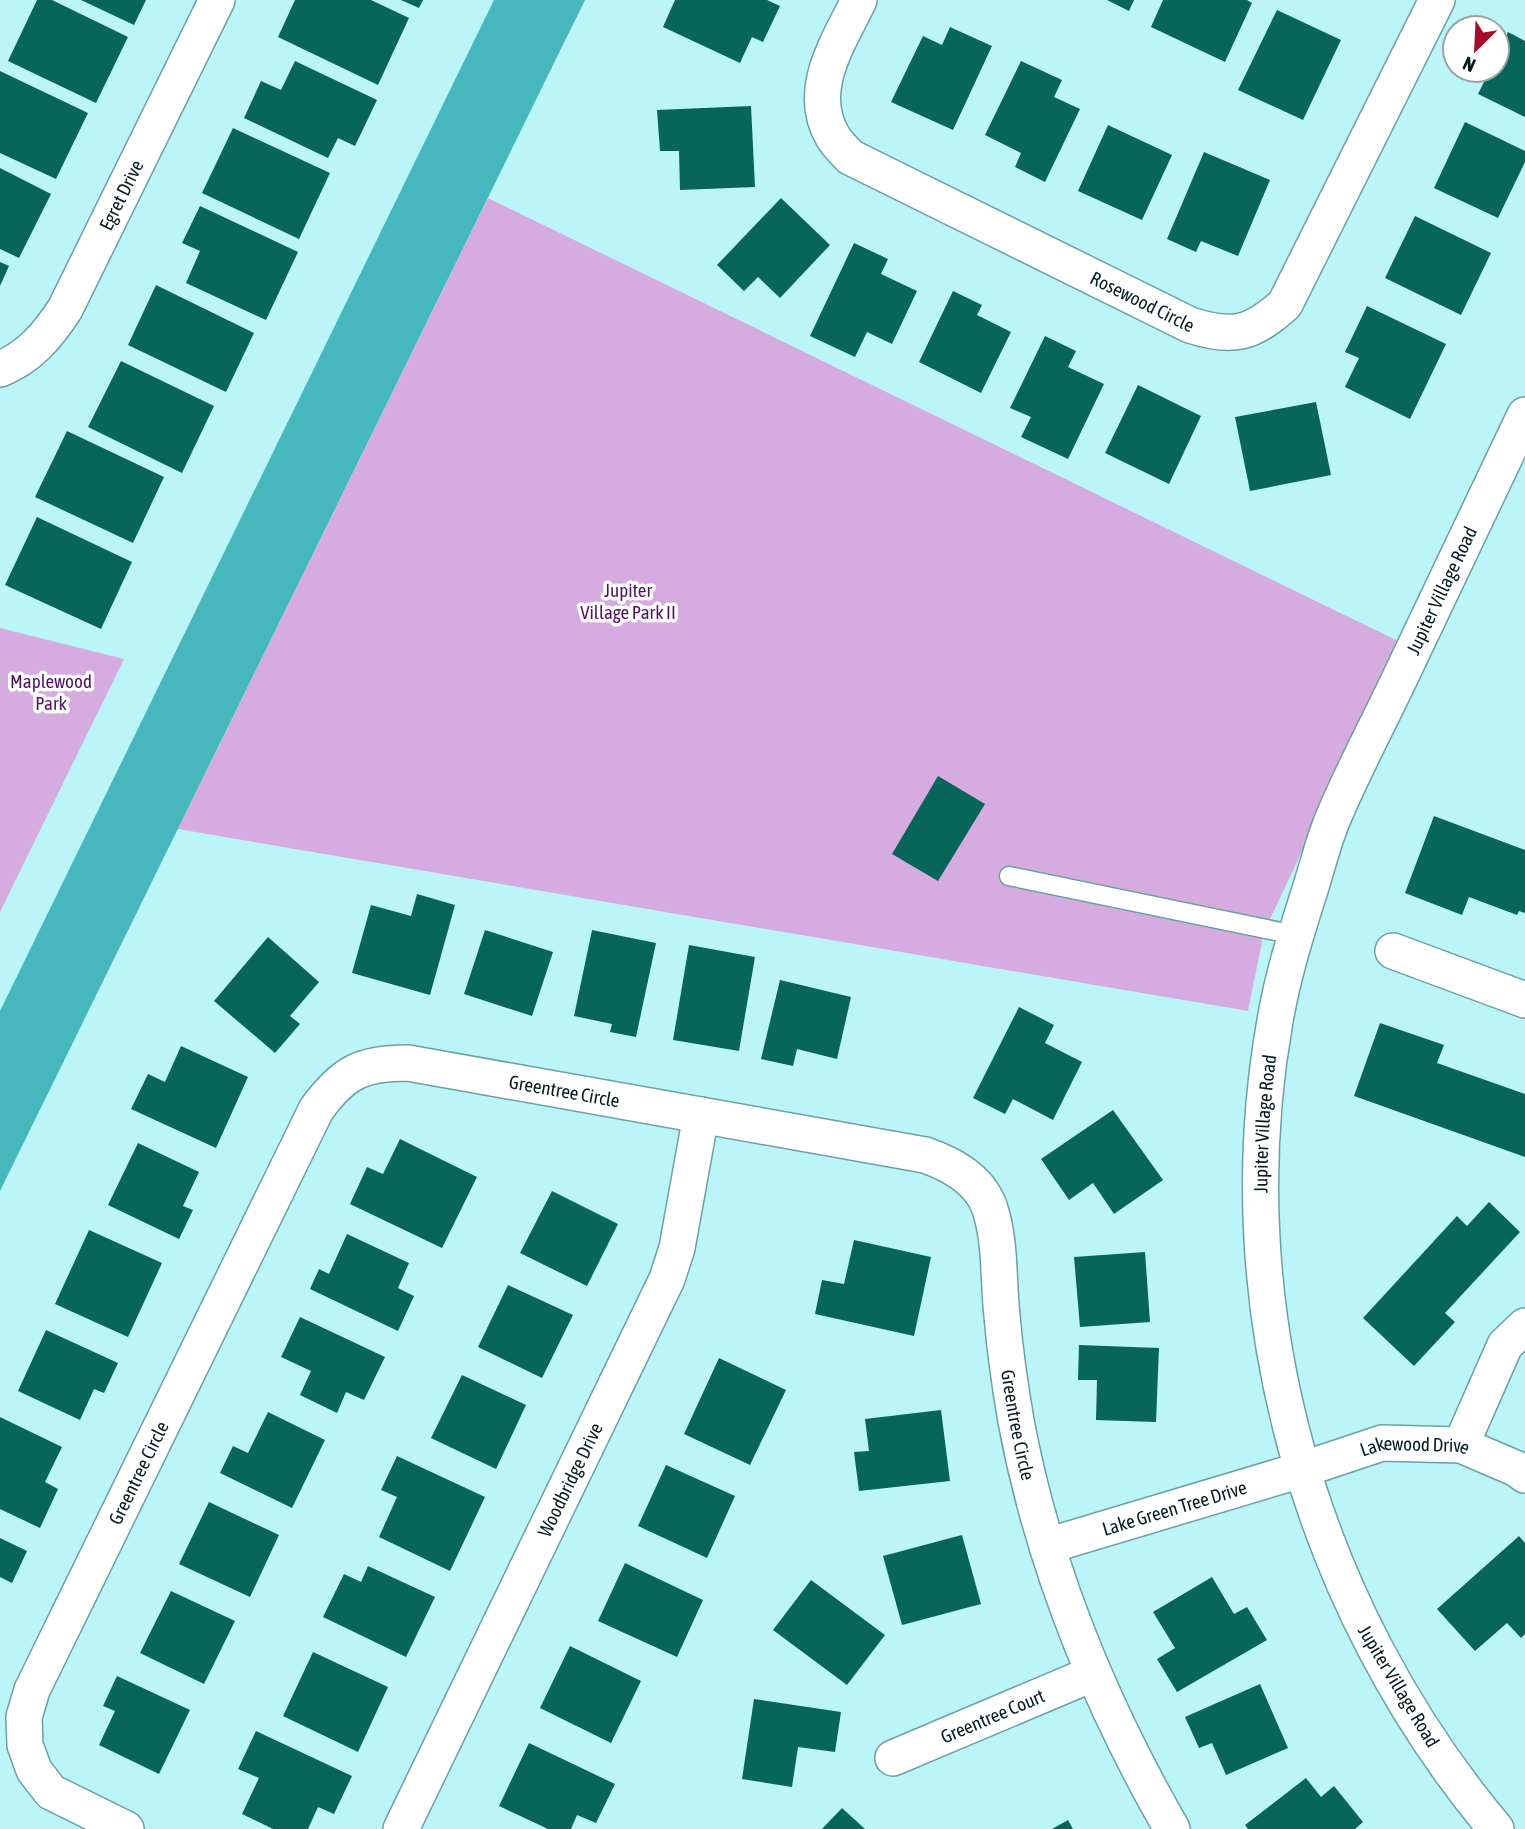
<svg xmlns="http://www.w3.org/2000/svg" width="1525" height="1829" font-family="'Asap Condensed',sans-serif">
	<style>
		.green { fill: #d6abe0 }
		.water { fill: #46b7bd }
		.building { fill: #076559 }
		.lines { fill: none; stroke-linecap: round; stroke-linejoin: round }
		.lane-casing { stroke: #6ba1a4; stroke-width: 21 }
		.street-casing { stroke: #6ba1a4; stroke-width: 38 }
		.lane { stroke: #fff; stroke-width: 18 }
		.street { stroke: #fff; stroke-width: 35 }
		.labels { text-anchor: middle; stroke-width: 7; stroke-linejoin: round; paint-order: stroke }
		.street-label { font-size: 19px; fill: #051c1d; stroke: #fff }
		.park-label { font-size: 19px; fill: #50145d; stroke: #fff }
	</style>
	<rect width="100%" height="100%" fill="#bcf5f8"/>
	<g class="green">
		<polygon points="488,198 1400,642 1264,932 1248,1011 178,829"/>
		<polygon points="0,628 124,659 0,912"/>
	</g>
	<polygon class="water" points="494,0 585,0 0,1191 0,1011"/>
	<g class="building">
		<polygon points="37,0 52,0 128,37 96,103 8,61"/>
		<polygon points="81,0 146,0 134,25"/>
		<polygon points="295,0 371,0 409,18 378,85 278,37"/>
		<polygon points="401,0 423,0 419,8"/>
		<polygon points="675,0 767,0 780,6 763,42 752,37 740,63 663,27"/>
		<polygon points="1107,0 1134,0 1129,11"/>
		<polygon points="1163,0 1247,0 1252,3 1225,62 1151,27"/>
		<polygon points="1277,10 1341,40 1303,120 1238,90"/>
		<polygon points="950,27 992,46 953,130 891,102 923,36 942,45"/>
		<polygon points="1508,32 1525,41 1525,117 1478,94 1490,70 1497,70 1497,55"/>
		<polygon points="295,61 377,100 355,146 338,138 328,158 244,118 261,81 281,90"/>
		<polygon points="1021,61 1062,80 1054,97 1080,109 1045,182 1015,167 1021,153 985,135"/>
		<polygon points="0,71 88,113 56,179 0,153"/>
		<polygon points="751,106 755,187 680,190 679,151 660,151 657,110"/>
		<polygon points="1465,122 1525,151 1525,162 1498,218 1434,188"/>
		<polygon points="1108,125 1172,155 1142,220 1078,191"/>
		<polygon points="233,128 330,173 299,239 202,193"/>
		<polygon points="1204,152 1270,180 1238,256 1201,241 1196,252 1167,239"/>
		<polygon points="0,168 51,194 19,258 0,249"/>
		<polygon points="781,198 830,245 780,298 758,277 744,291 717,265"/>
		<polygon points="200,206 298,252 266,320 186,283 200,251 182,243"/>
		<polygon points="1415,216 1491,253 1461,315 1385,278"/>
		<polygon points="854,243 888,259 881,274 917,291 892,344 867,332 855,357 810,336"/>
		<polygon points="0,262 9,266 0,286"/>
		<polygon points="156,285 254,333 226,392 128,345"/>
		<polygon points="953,291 982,305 977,315 1011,332 981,393 919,362"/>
		<polygon points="1367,306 1446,344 1410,419 1345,387 1359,358 1345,352"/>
		<polygon points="1045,336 1076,351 1068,367 1104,384 1068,459 1021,437 1031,417 1010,408"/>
		<polygon points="121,361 214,406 182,473 88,427"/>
		<polygon points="1138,385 1201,416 1169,484 1105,453"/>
		<polygon points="1316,402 1331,475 1250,491 1235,417"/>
		<polygon points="67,431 164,477 133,543 35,497"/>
		<polygon points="37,517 132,562 101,629 5,585"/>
		<polygon points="938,776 985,804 938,881 892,854"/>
		<polygon points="1434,816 1525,850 1525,913 1519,911 1517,915 1469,897 1462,915 1405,893"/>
		<polygon points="417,894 455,905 430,995 352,973 371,905 411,916"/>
		<polygon points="485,930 553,952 532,1016 464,994"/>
		<polygon points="592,930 656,943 636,1037 610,1032 612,1024 574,1016"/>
		<polygon points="268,937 319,982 290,1016 300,1024 275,1053 214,1001"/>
		<polygon points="689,945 755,957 739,1051 673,1040"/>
		<polygon points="780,980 851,997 837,1059 797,1049 793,1066 761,1059"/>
		<polygon points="1019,1007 1054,1025 1045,1043 1082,1062 1053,1120 1013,1099 1005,1114 973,1098"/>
		<polygon points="1380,1023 1444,1045 1437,1063 1525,1094 1525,1157 1354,1096"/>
		<polygon points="181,1046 248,1077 216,1148 131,1109 148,1074 165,1082"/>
		<polygon points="1113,1110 1163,1180 1114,1214 1093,1183 1069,1200 1041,1159"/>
		<polygon points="400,1139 477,1177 442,1248 350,1204 367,1167 383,1174"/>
		<polygon points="138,1143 199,1172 183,1206 193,1210 179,1239 108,1205"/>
		<polygon points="552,1191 618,1224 587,1286 520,1253"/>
		<polygon points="1489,1202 1520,1232 1445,1313 1455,1322 1414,1366 1363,1318 1457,1216 1467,1226"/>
		<polygon points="89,1230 162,1263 128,1337 55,1304"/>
		<polygon points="347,1234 409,1263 398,1288 414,1296 398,1331 310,1289 319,1269 329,1274"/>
		<polygon points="854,1240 931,1257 914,1336 815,1314 822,1280 844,1284"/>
		<polygon points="1145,1252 1150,1322 1080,1327 1074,1257"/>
		<polygon points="508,1285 573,1315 542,1378 478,1347"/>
		<polygon points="300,1317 385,1357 364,1400 346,1392 337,1413 300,1395 311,1371 281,1357"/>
		<polygon points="46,1330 118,1363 104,1393 94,1389 80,1420 18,1391"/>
		<polygon points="1079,1345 1159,1348 1156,1422 1096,1420 1097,1380 1078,1380"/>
		<polygon points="719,1358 786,1390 750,1465 684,1434"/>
		<polygon points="462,1375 526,1405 496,1469 431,1438"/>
		<polygon points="941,1410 950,1481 859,1491 854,1452 869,1451 865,1419"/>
		<polygon points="268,1412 325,1440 292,1508 220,1473 233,1446 248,1453"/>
		<polygon points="0,1417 62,1447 45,1482 58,1489 40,1528 0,1509"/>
		<polygon points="397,1456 485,1497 450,1571 379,1537 397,1497 381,1490"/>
		<polygon points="666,1465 735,1496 707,1558 638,1526"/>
		<polygon points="209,1502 279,1535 250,1597 179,1564"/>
		<polygon points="962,1535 981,1604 902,1625 883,1556"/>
		<polygon points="1519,1536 1525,1543 1525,1634 1521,1638 1507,1623 1475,1651 1437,1609"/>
		<polygon points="0,1538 27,1551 12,1583 0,1577"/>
		<polygon points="625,1563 703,1600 677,1657 598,1621"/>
		<polygon points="368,1566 435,1597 406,1657 323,1617 344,1574 361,1582"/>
		<polygon points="1212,1577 1234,1614 1247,1607 1267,1640 1177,1692 1157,1659 1175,1648 1153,1612"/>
		<polygon points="811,1580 885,1635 847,1685 773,1630"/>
		<polygon points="171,1591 235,1621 204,1684 140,1653"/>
		<polygon points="570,1646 641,1681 611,1743 540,1708"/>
		<polygon points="313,1652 388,1687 358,1752 283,1716"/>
		<polygon points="117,1676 190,1710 159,1774 99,1745 115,1711 103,1706"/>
		<polygon points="1260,1684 1288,1748 1226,1775 1212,1743 1199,1748 1185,1717"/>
		<polygon points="754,1699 841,1712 835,1752 798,1747 792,1787 742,1779"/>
		<polygon points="256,1731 352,1776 334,1814 318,1807 308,1829 273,1829 242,1814 259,1778 238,1769"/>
		<polygon points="529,1743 615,1784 596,1823 577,1815 571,1829 548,1829 499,1806"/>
		<polygon points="1306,1778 1321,1797 1334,1786 1363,1822 1355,1829 1248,1829 1245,1825"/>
		<polygon points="842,1808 865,1829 822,1829"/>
		<polygon points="1068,1820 1073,1829 1052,1829"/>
	</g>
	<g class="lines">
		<g class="lane-casing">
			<polyline id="lane" points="1009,876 1295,935"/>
		</g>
		<g class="street-casing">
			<g id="street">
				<path id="s1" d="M859,0C839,42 805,90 833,137C837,144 845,151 850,157L1190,325C1233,339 1252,334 1285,304L1437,0"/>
				<path id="s2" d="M0,369C30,357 48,335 65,309L217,0"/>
				<polyline points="1393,951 1525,1000"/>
				<polyline points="1461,1445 1505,1345 1525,1326"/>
				<path id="s3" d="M1047,1546L1301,1470L1382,1443L1461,1445L1517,1469L1525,1475"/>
				<path id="s4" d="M893,1758L1092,1674"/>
				<path id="s5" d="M126,1829L51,1792L34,1770L25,1745L24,1717L32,1690L316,1110C343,1072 362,1063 408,1063L925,1155C951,1164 978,1178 989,1206C1001,1240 998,1280 1002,1316C1005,1351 1010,1386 1016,1421C1043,1565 1099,1702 1172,1829"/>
				<path id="s6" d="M401,1829L667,1279L677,1248L701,1115"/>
				<path id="s7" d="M1496,1829C1310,1608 1224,1307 1275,1021C1282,979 1295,937 1308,896C1317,869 1323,841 1334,816C1353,771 1376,728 1397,684C1439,595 1482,505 1525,415"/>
			</g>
		</g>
		<use href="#lane" class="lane"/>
		<use href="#street" class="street"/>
	</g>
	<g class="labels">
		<g class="street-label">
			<text dy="7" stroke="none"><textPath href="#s2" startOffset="217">Egret Drive</textPath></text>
			<text dy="7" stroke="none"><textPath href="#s1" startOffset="499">Rosewood Circle</textPath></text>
			<text dy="7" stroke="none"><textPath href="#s7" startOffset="1328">Jupiter Village Road</textPath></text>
			<text dy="7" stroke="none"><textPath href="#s5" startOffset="1108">Greentree Circle</textPath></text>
			<text dy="7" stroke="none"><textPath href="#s7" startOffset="761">Jupiter Village Road</textPath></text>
			<text dy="7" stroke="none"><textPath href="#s5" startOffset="1780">Greentree Circle</textPath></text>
			<text dy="7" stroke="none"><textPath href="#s3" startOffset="383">Lakewood Drive</textPath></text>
			<text dy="7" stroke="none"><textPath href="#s5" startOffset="436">Greentree Circle</textPath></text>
			<text dy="7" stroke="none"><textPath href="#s6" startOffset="388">Woodbridge Drive</textPath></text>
			<text dy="7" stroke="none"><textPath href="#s3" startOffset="133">Lake Green Tree Drive</textPath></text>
			<text transform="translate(1399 1686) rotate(59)" y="7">Jupiter Village Road</text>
			<text dy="7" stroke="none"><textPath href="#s4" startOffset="108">Greentree Court</textPath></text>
		</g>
		<g class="park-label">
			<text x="628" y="597">Jupiter<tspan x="628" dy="22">Village Park II</tspan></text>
			<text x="51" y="688">Maplewood<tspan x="51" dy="22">Park</tspan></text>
		</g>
	</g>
	<g transform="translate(1476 49) rotate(204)"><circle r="33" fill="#ffffff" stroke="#9ba4a5" stroke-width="2"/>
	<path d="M0-5L12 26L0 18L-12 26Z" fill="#a60b2b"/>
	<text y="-10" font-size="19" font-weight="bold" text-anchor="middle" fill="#051c1d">N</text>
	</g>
</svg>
